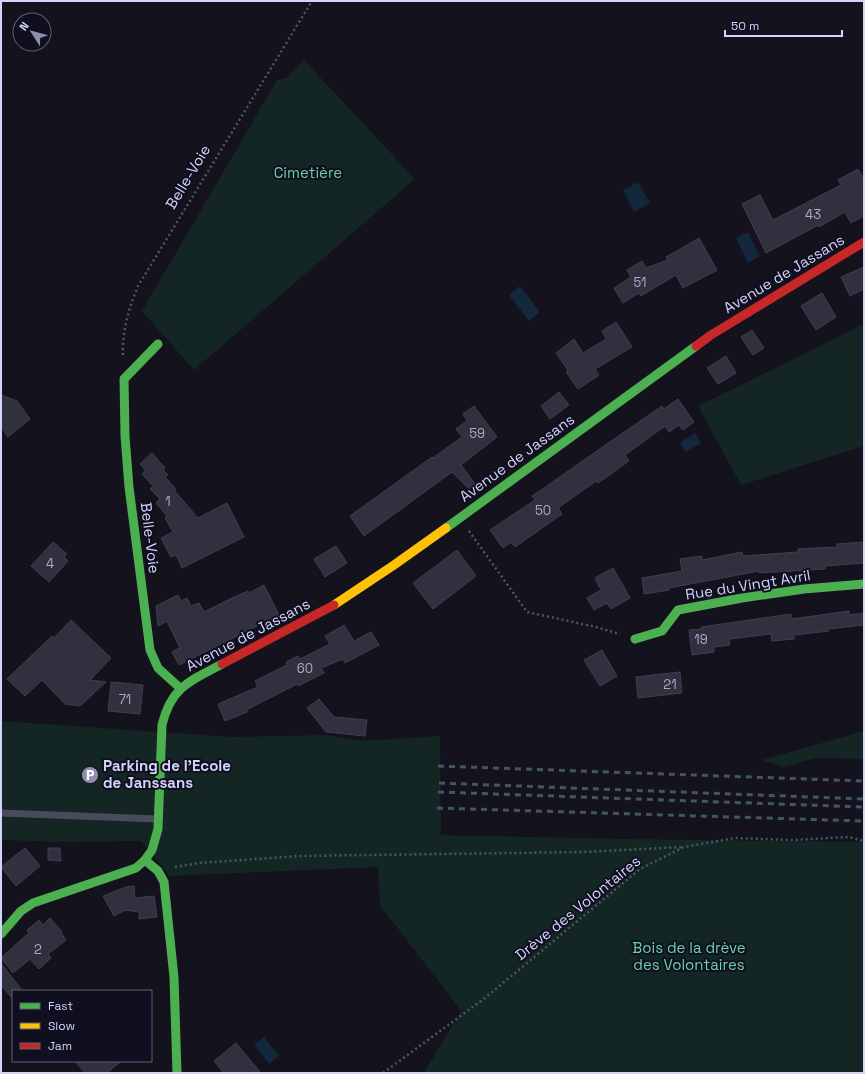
<svg xmlns="http://www.w3.org/2000/svg" width="865" height="1074" font-family="'Space Grotesk',sans-serif">
	<style>
		.green { fill: #132624 }
		.water { fill: #13283d }
		.building { fill: #31303e; stroke: #3f3f4f }
		.lines { fill: none; stroke-linecap: round; stroke-linejoin: round }
		.path { stroke: #4a5860; stroke-width: 2.5; stroke-dasharray: 2 3; stroke-linecap: butt }
		.lane { stroke: #494a5b; stroke-width: 7 }
		.fast { stroke: #4caf50; stroke-width: 9 }
		.slow { stroke: #ffc107; stroke-width: 9 }
		.jam { stroke: #c62828; stroke-width: 9 }
		.rail { stroke: #425761; stroke-width: 3; stroke-dasharray: 6 5; stroke-linecap: butt }
		.labels { text-anchor: middle; stroke-width: 4; stroke-linejoin: round; paint-order: stroke }
		.number-label { font-size: 13px; fill: #aaabcb }
		.park-label { font-size: 15px; fill: #67d2a8; stroke: #100f1f }
		.street-label { font-size: 15px; fill: #d3d4fa; stroke: #100f1f }
		.poi-label { font-size: 15px; font-weight: bold; fill: #d3d4fa; stroke: #100f1f; text-anchor: start }
	</style>
	<rect width="100%" height="100%" fill="#14121c"/>
	<g class="green">
		<polygon points="304,60 415,179 194,370 142,311 277,80 287,78"/>
		<polygon points="864,324 864,446 741,485 698,406"/>
		<polygon points="1,721 231,737 326,735 361,741 440,736 441,835 627,839 864,842 864,1073 424,1073 461,1011 380,905 378,867 170,876 141,841 63,842 1,840"/>
		<polygon points="864,731 864,759 815,758 784,767 762,760"/>
	</g>
	<g class="water">
		<polygon points="638,182 650,203 634,212 623,190"/>
		<polygon points="748,232 760,256 748,263 736,238"/>
		<polygon points="520,286 540,312 529,321 509,295"/>
		<polygon points="695,433 701,443 686,452 680,443"/>
		<polygon points="264,1037 279,1056 269,1064 254,1045"/>
	</g>
	<g class="building">
		<polygon points="858,169 864,179 864,216 851,223 845,212 819,227 818,225 766,253 742,204 760,195 773,220 841,185 838,180"/>
		<polygon points="699,238 717,270 683,288 676,275 641,296 639,293 623,303 614,288 631,277 627,270 642,261 646,268 668,260 666,257"/>
		<polygon points="864,267 864,289 850,296 841,277"/>
		<polygon points="822,293 836,317 816,330 801,306"/>
		<polygon points="616,322 632,347 595,369 599,375 578,389 566,372 568,370 556,353 574,339 583,353 606,339 602,331"/>
		<polygon points="752,330 764,348 753,355 741,337"/>
		<polygon points="726,356 736,373 718,384 707,368"/>
		<polygon points="559,392 569,405 550,419 541,406"/>
		<polygon points="1,395 17,401 30,419 8,437 1,427"/>
		<polygon points="678,399 694,422 683,430 679,425 669,432 665,426 625,455 629,461 598,483 596,481 558,508 562,514 515,547 511,542 503,548 490,530 535,500 532,496 544,488 607,444 662,406 664,409"/>
		<polygon points="474,406 497,437 461,465 475,484 469,489 452,472 364,536 350,516 432,457 433,458 462,437 456,429 467,421 463,414"/>
		<polygon points="152,453 165,468 163,470 168,475 165,477 176,489 174,490 198,518 227,503 244,537 182,568 176,555 171,557 161,538 173,532 165,518 167,516 156,503 160,499 150,489 153,486 142,474 146,471 140,464"/>
		<polygon points="53,542 67,554 64,557 68,561 49,582 31,566"/>
		<polygon points="864,542 864,563 825,566 825,569 759,573 759,571 669,588 669,590 644,594 642,578 682,571 680,559 702,556 702,560 742,552 743,556 798,552 798,549 837,547 837,544"/>
		<polygon points="336,546 347,563 325,577 314,559"/>
		<polygon points="457,550 476,576 433,609 413,583"/>
		<polygon points="613,568 630,598 611,609 607,603 594,610 587,598 601,590 595,578"/>
		<polygon points="264,585 279,615 179,665 172,652 180,648 167,621 158,626 156,606 178,595 181,601 187,598 191,606 199,603 204,612 232,598 248,591 249,593"/>
		<polygon points="849,611 849,615 864,613 864,625 828,629 829,631 794,635 794,639 772,641 771,634 729,639 730,645 714,647 714,652 692,655 689,630 702,629 701,627 791,614 792,619"/>
		<polygon points="71,620 111,658 90,680 106,682 80,706 65,704 42,680 25,696 7,679 52,636 54,638"/>
		<polygon points="344,625 354,641 371,632 379,645 345,663 343,659 321,668 324,673 298,686 297,684 246,710 247,712 225,721 218,704 258,687 255,681 287,665 286,662 298,656 300,659 330,644 325,636"/>
		<polygon points="602,650 617,676 600,686 584,660"/>
		<polygon points="680,672 682,693 638,698 636,677"/>
		<polygon points="111,682 143,685 140,714 108,711"/>
		<polygon points="319,699 334,717 367,720 365,736 326,732 307,708"/>
		<polygon points="25,848 40,866 16,886 1,867"/>
		<polygon points="48,848 60,848 61,861 48,860"/>
		<polygon points="134,886 135,898 154,896 157,917 139,919 139,912 125,910 114,916 103,896 126,887"/>
		<polygon points="50,918 62,932 61,933 66,940 48,954 51,958 39,969 30,959 13,973 1,958 29,933 27,930 39,920 43,925"/>
		<polygon points="1,963 21,989 18,991 13,991 13,995 11,997 1,985"/>
		<polygon points="236,1043 261,1073 224,1073 214,1061"/>
		<polygon points="75,1061 121,1061 107,1073 85,1073"/>
	</g>
	<g class="lines">
		<g class="path">
			<path d="M123,355C122,330 129,308 138,286L312,1"/>
			<polyline points="469,531 527,612 596,627 620,634"/>
			<polyline points="175,867 199,863 299,856 583,852 682,847"/>
			<polyline points="383,1073 485,998 640,869 684,847 735,838 792,840 849,837 864,841"/>
		</g>
		<polyline class="lane" points="1,813 157,819"/>
		<g class="fast">
			<polyline points="158,344 124,379 125,436 129,487 150,650 158,668 180,688"/>
			<polyline points="446,528 696,346"/>
			<polyline points="635,639 662,631 678,610 742,598 804,589 864,584"/>
			<polyline points="145,860 158,871 164,882 174,977 177,1073"/>
			<path d="M1,934L21,911L33,903L136,868L145,860L152,850L158,829L162,725C171,687 190,681 222,664"/>
		</g>
		<polyline class="slow" points="334,605 394,565 446,528"/>
		<g class="jam">
			<polyline points="696,346 711,335 864,242"/>
			<polyline points="222,664 334,605"/>
		</g>
		<g class="rail">
			<polyline points="438,766 864,781"/>
			<polyline points="439,783 864,799"/>
			<polyline points="438,792 864,807"/>
			<polyline points="437,808 864,821"/>
		</g>
	</g>
	<defs>
		<g id="parking-disc" transform="scale(0.9)"><circle r="9.5" fill="#9090ac" stroke="#100f1f"/><path d="M-3.5-5.5H1a3.5 3.5 0 0 1 0 7H-1V5.5H-3.5ZM-1-3.4V-.6H.8a1.4 1.4 0 0 0 0-2.8Z" fill="#fff"/></g>
	</defs>
	<g fill-rule="evenodd">
		<use href="#parking-disc" x="90" y="775"/>
	</g>
	<g class="labels">
		<g class="number-label">
			<text x="813" y="219">43</text>
			<text x="640" y="287">51</text>
			<text x="477" y="438">59</text>
			<text x="168" y="506">1</text>
			<text x="543" y="515">50</text>
			<text x="50" y="568">4</text>
			<text x="701" y="644">19</text>
			<text x="305" y="673">60</text>
			<text x="670" y="689">21</text>
			<text x="125" y="704">71</text>
			<text x="38" y="954">2</text>
		</g>
		<g class="park-label">
			<text x="308" y="178">Cimetière</text>
			<text x="689" y="953">Bois de la drève<tspan x="689" dy="17">des Volontaires</tspan></text>
		</g>
		<g class="street-label">
			<text transform="translate(188 177) rotate(-59)" y="5">Belle-Voie</text>
			<text transform="translate(784 274) rotate(-31)" y="5">Avenue de Jassans</text>
			<text transform="translate(517 458) rotate(-36)" y="5">Avenue de Jassans</text>
			<text transform="translate(150 538) rotate(83)" y="5">Belle-Voie</text>
			<text transform="translate(748 585) rotate(-9)" y="5">Rue du Vingt Avril</text>
			<text transform="translate(248 635) rotate(-28)" y="5">Avenue de Jassans</text>
			<text transform="translate(578 908) rotate(-39)" y="5">Drève des Volontaires</text>
		</g>
		<g class="poi-label">
			<text x="103" y="771">Parking de l'Ecole<tspan x="103" dy="17">de Janssans</tspan></text>
		</g>
	</g>
	<rect width="865" height="1074" fill="none" stroke="#d3d4fa" stroke-width="4"/>
	<rect x="12" y="990" width="140" height="72" fill="#100f1f" stroke="#5e5e77"/>
	<rect x="20" y="1003" width="20" height="6" fill="#4caf50" stroke="#5e5e77"/>
	<text x="48" y="1010" font-size="12" fill="#d3d4fa">Fast</text>
	<rect x="20" y="1023" width="20" height="6" fill="#ffc107" stroke="#5e5e77"/>
	<text x="48" y="1030" font-size="12" fill="#d3d4fa">Slow</text>
	<rect x="20" y="1043" width="20" height="6" fill="#c62828" stroke="#5e5e77"/>
	<text x="48" y="1050" font-size="12" fill="#d3d4fa">Jam</text>
	<g transform="translate(32 32) rotate(306)"><circle r="19" fill="#100f1f" stroke="#5e5e77"/>
	<path d="M0-3L7 15L0 10L-7 15Z" fill="#9090ac"/>
	<text y="-6" font-size="11" font-weight="bold" text-anchor="middle" fill="#d3d4fa">N</text>
	</g>
	<path d="M725 30v6h117v-6" fill="none" stroke="#d3d4fa" stroke-width="2"/>
	<text x="731" y="30" font-size="12" fill="#d3d4fa" stroke="#100f1f" stroke-width="3" paint-order="stroke">50 m</text>
</svg>
